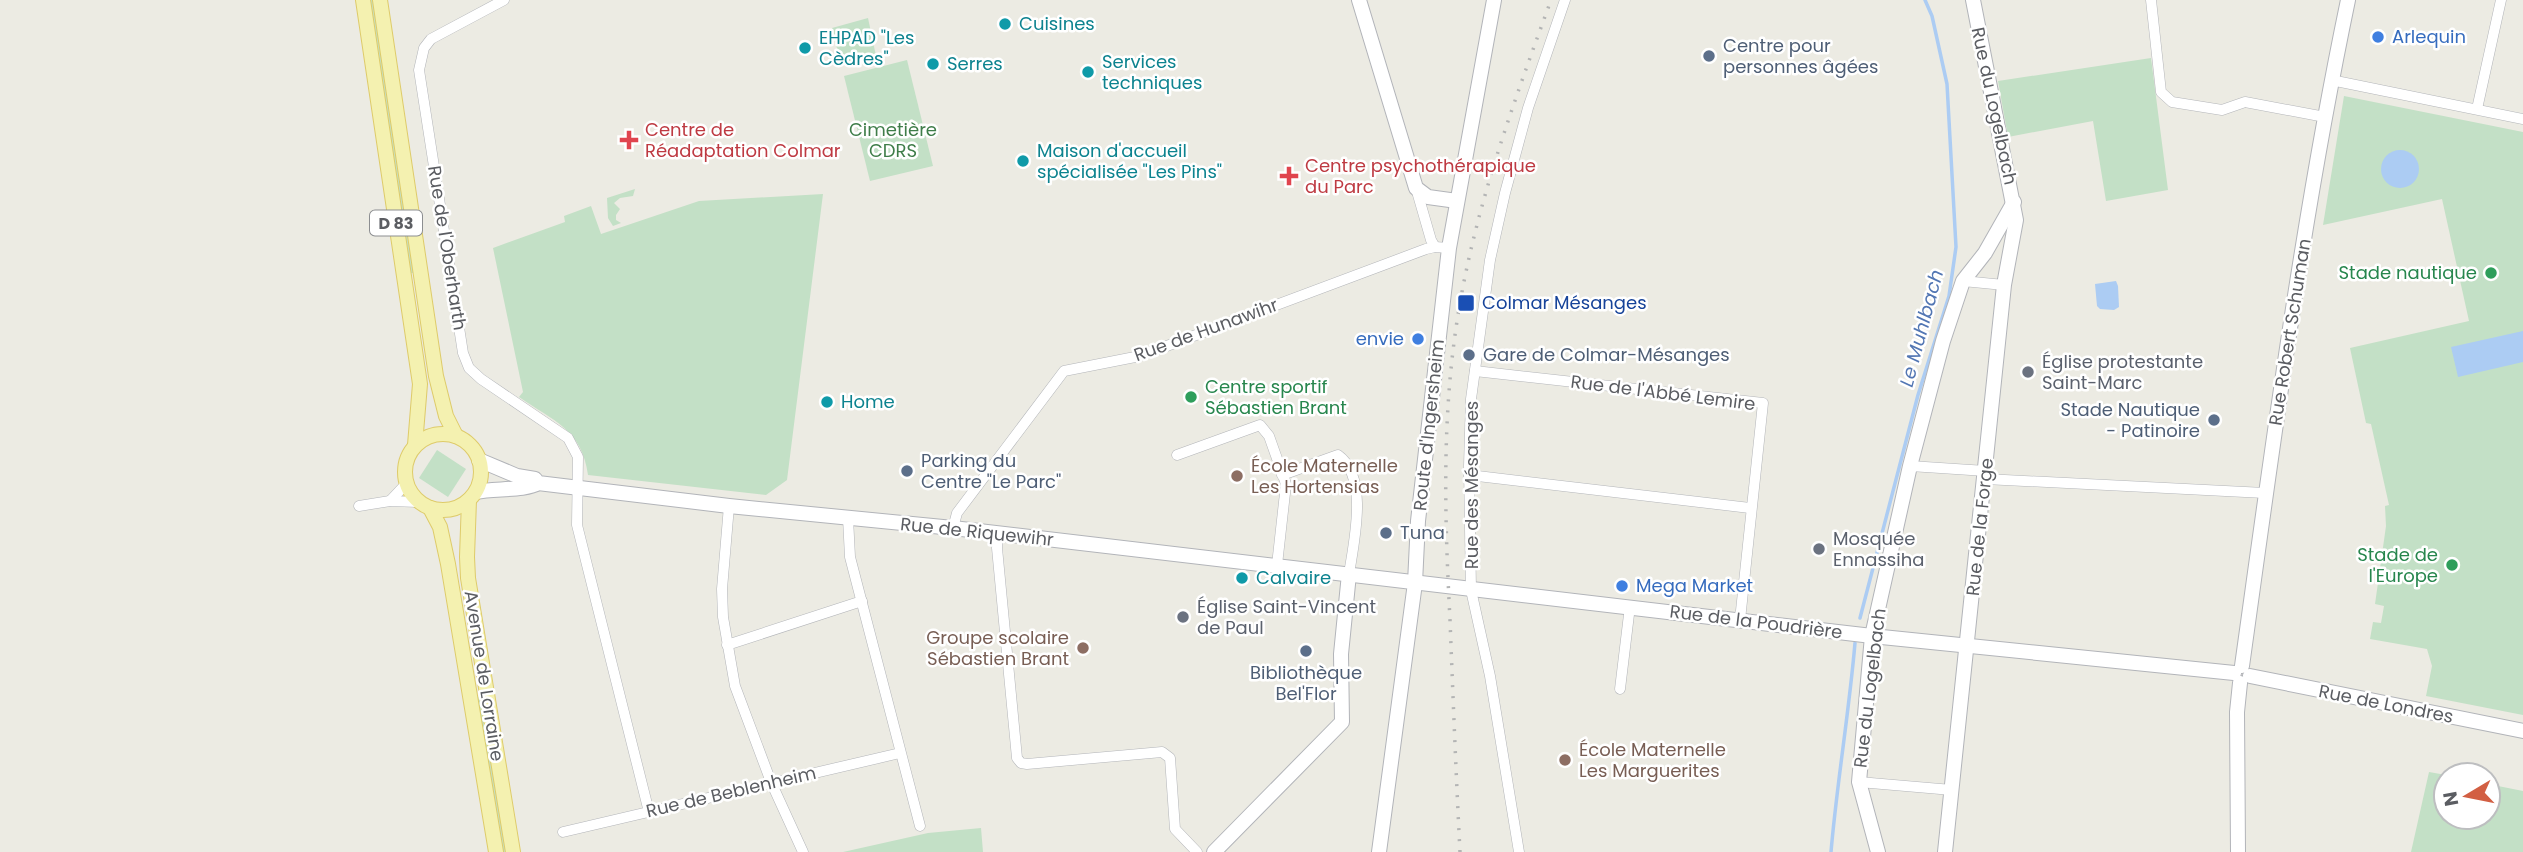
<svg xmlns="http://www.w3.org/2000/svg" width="2523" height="852" font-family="Poppins,sans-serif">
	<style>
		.green { fill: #c3e0c6 }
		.water { fill: #acccf3 }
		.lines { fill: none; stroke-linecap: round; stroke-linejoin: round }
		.stream { stroke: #acccf3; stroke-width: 3.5 }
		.street-casing { stroke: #b3b5b9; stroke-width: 11 }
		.secondary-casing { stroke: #b2b4b9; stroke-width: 16 }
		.primary-casing { stroke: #decb6a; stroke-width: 16 }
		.street { stroke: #fff; stroke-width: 10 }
		.secondary { stroke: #fff; stroke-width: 14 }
		.primary { stroke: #f4f1b0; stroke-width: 14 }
		.rail { stroke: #b3b4b4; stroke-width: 3.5; stroke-dasharray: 2 9; stroke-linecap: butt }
		.culture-dot { fill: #0f9aa8; stroke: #fff; stroke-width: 2.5 }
		.shop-dot { fill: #3f7fe0; stroke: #fff; stroke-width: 2.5 }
		.service-dot { fill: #5c6f8a; stroke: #fff; stroke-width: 2.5 }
		.health-dot { fill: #e0444e; stroke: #fff; stroke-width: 2.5 }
		.leisure-dot { fill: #2e9e5b; stroke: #fff; stroke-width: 2.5 }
		.transit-dot { fill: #1a4fb4; stroke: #fff; stroke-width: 2.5 }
		.worship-dot { fill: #6b7280; stroke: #fff; stroke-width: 2.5 }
		.education-dot { fill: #8d6e63; stroke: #fff; stroke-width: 2.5 }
		.labels { text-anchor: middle; stroke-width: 5; stroke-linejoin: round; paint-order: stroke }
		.shield { fill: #fff; stroke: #8c8e91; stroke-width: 2 }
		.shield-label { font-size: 16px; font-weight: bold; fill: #5b5d62 }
		.culture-label { font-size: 18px; fill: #0d838f; stroke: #fff; text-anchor: start }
		.shop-label { font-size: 18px; fill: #366cbe; stroke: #fff; text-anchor: start }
		.service-label { font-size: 18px; fill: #4e5e75; stroke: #fff; text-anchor: start }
		.street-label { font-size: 18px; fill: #5b5d62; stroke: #fff }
		.health-label { font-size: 18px; fill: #be3a42; stroke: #fff; text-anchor: start }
		.park-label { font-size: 18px; fill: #3f7d49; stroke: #fff }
		.leisure-label { font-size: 18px; fill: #27864d; stroke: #fff; text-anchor: end }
		.transit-label { font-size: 18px; fill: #164399; stroke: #fff; text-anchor: start }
		.worship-label { font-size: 18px; fill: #5b616d; stroke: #fff; text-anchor: start }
		.education-label { font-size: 18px; fill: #785e54; stroke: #fff; text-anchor: start }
		.water-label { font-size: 19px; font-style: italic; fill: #5276b3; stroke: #fff }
	</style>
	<rect width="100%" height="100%" fill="#ecebe3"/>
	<g class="green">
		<polygon points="368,0 374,0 414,273 409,273"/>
		<polygon points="868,18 876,56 841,65 832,28"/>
		<polygon points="2151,58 2168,190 2106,201 2093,121 2008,137 1998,81"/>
		<polygon points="907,60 933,166 870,181 844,76"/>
		<polygon points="2344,96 2523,132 2523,715 2426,696 2432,666 2427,649 2370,639 2373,622 2381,623 2384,606 2375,604 2386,526 2385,506 2389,505 2371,424 2366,423 2350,348 2469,321 2442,199 2323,225"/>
		<polygon points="635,189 633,196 620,198 614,203 620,209 616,215 616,220 621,223 613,226 608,218 607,198"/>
		<path d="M823,194L787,480L766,495L588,475C582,429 553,421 519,397L523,392L493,248L565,222L564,216L591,206L601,234L699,201Z"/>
		<polygon points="437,450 466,469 448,497 419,478"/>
		<polygon points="483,696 506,852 500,852 476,697"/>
		<polygon points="2429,772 2446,775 2446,817 2488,817 2488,784 2523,791 2523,852 2411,852"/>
		<polygon points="981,828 983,852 843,852 928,833"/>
	</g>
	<g class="water">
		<circle cx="2400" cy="169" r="19"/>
		<polygon points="2116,281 2118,286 2119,307 2114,310 2100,309 2097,306 2095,284"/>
		<polygon points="2523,331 2523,362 2458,377 2451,347"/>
	</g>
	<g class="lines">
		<g class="stream">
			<polyline points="1860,618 1918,395 1949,296 1956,247 1947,84 1932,16 1925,0"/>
			<path d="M1831,852C1837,782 1849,713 1855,643"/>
		</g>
		<g class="street-casing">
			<g id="street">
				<polyline points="504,0 431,39 424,48 419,70 463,353 469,368 481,379 568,438 578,457 577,525 649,812"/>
				<polyline points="2151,0 2161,92 2172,102 2222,110 2245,102 2325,117"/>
				<polyline points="2331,80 2523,119"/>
				<polyline points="2477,109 2501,0"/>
				<polyline points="1416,188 1431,240 1435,247"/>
				<polyline points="1963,281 2004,285"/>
				<polyline points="1475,371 1763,403 1740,620"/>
				<polyline points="1177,455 1260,425 1269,436 1286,484 1277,565"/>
				<polyline points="1910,466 1986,471"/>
				<path d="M1282,475L1338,455C1369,477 1354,541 1349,574"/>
				<polyline points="1469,475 1750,508"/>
				<polyline points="1985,479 2265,493"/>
				<polyline points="390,501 406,484"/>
				<polyline points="359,506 390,501 418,502"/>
				<polyline points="729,506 722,589 723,617 735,686 771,782 803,852"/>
				<polyline points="848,518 850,557 920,826"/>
				<polyline points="953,528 957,513 1064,371 1140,356 1426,249 1435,247 1449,248"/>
				<polyline points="998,534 997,548 1017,758 1021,763 1027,764 1162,752 1170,758 1175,829 1197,852"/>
				<polyline points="727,645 862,601"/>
				<polyline points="1620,689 1630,606"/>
				<polyline points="1859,782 1952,790"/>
				<polyline points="563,832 900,753"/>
				<polyline points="1519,852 1490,676 1471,590 1469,466 1471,399 1490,260 1505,193 1528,108 1565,0"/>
			</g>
		</g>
		<g class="secondary-casing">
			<g id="secondary">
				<polyline points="1359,0 1416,188 1428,197 1457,201"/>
				<polyline points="479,460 517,476 535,479 538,483 729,506 953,528 1872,636 2234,673"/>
				<path d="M476,492C493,488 526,491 538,483"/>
				<path d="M2242,666C2273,444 2302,220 2348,0"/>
				<polyline points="2250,676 2523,731"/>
				<polyline points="1214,852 1342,722 1341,654 1349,574"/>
				<polyline points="1379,852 1415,583 1418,521 1449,248 1494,0"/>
				<polyline points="1878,852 1859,782 1872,636 1910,466 1943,341 1963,281 1985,253 2014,202"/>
				<polyline points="1945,852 2004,285 2016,220 1973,0"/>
				<polyline points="2238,852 2237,712 2240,683"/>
			</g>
		</g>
		<g class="primary-casing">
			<g id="primary">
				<polyline points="363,0 420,384 415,445"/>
				<polyline points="380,0 436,376 446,416 456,436"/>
				<circle cx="443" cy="472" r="38"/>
				<polyline points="469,500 467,557 468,578 513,852"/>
				<polyline points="430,508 440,527 448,564 496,852"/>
			</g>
		</g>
		<use href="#street" class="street"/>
		<use href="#secondary" class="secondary"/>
		<use href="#primary" class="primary"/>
		<path class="rail" d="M1460,852C1456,775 1453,697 1450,620C1445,524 1442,430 1455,335C1471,218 1511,110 1551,0"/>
	</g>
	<g class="culture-dot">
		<circle cx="1005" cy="24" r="7"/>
		<circle cx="805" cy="48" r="7"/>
		<circle cx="933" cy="64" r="7"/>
		<circle cx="1088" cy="72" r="7"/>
		<circle cx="1023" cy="161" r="7"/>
		<circle cx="827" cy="402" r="7"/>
		<circle cx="1242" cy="578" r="7"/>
	</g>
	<g class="shop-dot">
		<circle cx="2378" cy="37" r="7"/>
		<circle cx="1418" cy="339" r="7"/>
		<circle cx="1622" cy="586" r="7"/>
	</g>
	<g class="service-dot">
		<circle cx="1709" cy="56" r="7"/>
		<circle cx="1469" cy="355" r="7"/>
		<circle cx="2214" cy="420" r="7"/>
		<circle cx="907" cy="471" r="7"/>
		<circle cx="1386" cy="533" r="7"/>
		<circle cx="1306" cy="651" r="7"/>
	</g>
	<g class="health-dot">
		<path d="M625.5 129.5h7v7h7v7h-7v7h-7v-7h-7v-7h7z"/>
		<path d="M1285.5 165.5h7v7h7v7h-7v7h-7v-7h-7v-7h7z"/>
	</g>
	<g class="leisure-dot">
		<circle cx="2491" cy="273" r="7"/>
		<circle cx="1191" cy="397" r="7"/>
		<circle cx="2452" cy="565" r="7"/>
	</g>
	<rect class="transit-dot" x="1457" y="294" width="18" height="18" rx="3.5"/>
	<g class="worship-dot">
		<circle cx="2028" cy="372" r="7"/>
		<circle cx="1819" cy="549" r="7"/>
		<circle cx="1183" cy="617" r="7"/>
	</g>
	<g class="education-dot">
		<circle cx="1237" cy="476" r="7"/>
		<circle cx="1083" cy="648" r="7"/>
		<circle cx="1565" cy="760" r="7"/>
	</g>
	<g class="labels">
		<rect class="shield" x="370" y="210.5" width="52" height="25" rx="5"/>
		<g class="shield-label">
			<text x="396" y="229">D 83</text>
		</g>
		<g class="culture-label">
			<text x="1019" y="30">Cuisines</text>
			<text x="819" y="44">EHPAD "Les<tspan x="819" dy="21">Cèdres"</tspan></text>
			<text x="1102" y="68">Services<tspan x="1102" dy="21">techniques</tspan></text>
			<text x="947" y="70">Serres</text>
			<text x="1037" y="157">Maison d'accueil<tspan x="1037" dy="21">spécialisée "Les Pins"</tspan></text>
			<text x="841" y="408">Home</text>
			<text x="1256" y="584">Calvaire</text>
		</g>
		<g class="shop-label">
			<text x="2392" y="43">Arlequin</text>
			<text x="1404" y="345" text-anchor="end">envie</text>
			<text x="1636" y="592">Mega Market</text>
		</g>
		<g class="service-label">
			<text x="1723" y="52">Centre pour<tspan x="1723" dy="21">personnes âgées</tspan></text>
			<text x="1483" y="361">Gare de Colmar-Mésanges</text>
			<text x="2200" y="416" text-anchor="end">Stade Nautique<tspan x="2200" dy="21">- Patinoire</tspan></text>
			<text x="921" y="467">Parking du<tspan x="921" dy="21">Centre "Le Parc"</tspan></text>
			<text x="1400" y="539">Tuna</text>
			<text x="1306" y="679" text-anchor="middle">Bibliothèque<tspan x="1306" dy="21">Bel'Flor</tspan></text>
		</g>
		<g class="street-label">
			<text transform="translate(1994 106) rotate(78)" y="6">Rue du Logelbach</text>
			<text transform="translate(447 248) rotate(81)" y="6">Rue de l'Oberharth</text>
			<text transform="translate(1206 330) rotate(-20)" y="6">Rue de Hunawihr</text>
			<text transform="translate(2290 332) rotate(-81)" y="6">Rue Robert Schuman</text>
			<text transform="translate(1663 393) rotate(7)" y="6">Rue de l'Abbé Lemire</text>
			<text transform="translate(1429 425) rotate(-84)" y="6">Route d'Ingersheim</text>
			<text transform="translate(1472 485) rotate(-90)" y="6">Rue des Mésanges</text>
			<text transform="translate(1980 527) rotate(-84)" y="6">Rue de la Forge</text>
			<text transform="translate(977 532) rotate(6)" y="6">Rue de Riquewihr</text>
			<text transform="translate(1756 622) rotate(7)" y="6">Rue de la Poudrière</text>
			<text transform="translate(484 676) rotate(81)" y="6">Avenue de Lorraine</text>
			<text transform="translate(1870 688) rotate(-83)" y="6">Rue du Logelbach</text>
			<text transform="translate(2386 704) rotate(11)" y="6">Rue de Londres</text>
			<text transform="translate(731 792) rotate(-13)" y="6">Rue de Beblenheim</text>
		</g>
		<g class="health-label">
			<text x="645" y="136">Centre de<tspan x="645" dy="21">Réadaptation Colmar</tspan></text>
			<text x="1305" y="172">Centre psychothérapique<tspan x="1305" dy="21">du Parc</tspan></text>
		</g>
		<g class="park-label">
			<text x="893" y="136">Cimetière<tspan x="893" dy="21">CDRS</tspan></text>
		</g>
		<g class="leisure-label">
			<text x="2477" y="279">Stade nautique</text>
			<text x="1205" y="393" text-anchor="start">Centre sportif<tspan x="1205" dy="21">Sébastien Brant</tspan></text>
			<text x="2438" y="561">Stade de<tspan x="2438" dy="21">l'Europe</tspan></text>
		</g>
		<g class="transit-label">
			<text x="1482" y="309">Colmar Mésanges</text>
		</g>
		<g class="worship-label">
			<text x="2042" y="368">Église protestante<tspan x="2042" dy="21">Saint-Marc</tspan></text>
			<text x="1833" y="545">Mosquée<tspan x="1833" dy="21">Ennassiha</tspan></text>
			<text x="1197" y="613">Église Saint-Vincent<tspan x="1197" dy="21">de Paul</tspan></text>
		</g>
		<g class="education-label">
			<text x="1251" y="472">École Maternelle<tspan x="1251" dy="21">Les Hortensias</tspan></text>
			<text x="1069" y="644" text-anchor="end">Groupe scolaire<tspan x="1069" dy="21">Sébastien Brant</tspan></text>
			<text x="1579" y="756">École Maternelle<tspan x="1579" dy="21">Les Marguerites</tspan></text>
		</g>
		<g class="water-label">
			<text transform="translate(1921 328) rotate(-75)" y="7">Le Muhlbach</text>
		</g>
	</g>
	<g transform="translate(2467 796) rotate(260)"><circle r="33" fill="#ffffff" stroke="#bdbec0" stroke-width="2"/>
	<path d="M0-5L12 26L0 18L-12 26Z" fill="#d25f43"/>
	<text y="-10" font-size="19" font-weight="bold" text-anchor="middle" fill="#5b5d62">N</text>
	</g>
</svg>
